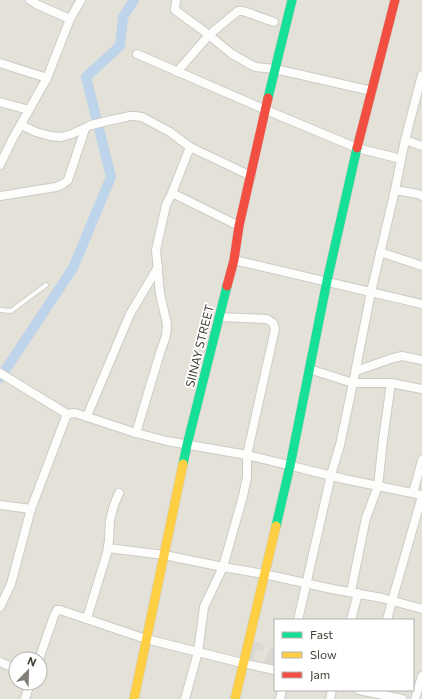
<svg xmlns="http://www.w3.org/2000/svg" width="422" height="699" font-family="Commissioner,sans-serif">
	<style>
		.residential { fill: #e3e1d8; fill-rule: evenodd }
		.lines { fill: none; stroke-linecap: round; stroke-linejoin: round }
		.canal { stroke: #bdd4eb; stroke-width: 10 }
		.building { fill: #d9d8d2 }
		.lane-casing { stroke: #cccbc6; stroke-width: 5.5 }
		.street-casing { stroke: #cccbc6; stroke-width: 10 }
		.fast-casing { stroke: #ceccc1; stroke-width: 10 }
		.slow-casing { stroke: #ceccc1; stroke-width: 10 }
		.jam-casing { stroke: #ceccc1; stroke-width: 10 }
		.lane { stroke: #fdfdfc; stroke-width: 4 }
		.street { stroke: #fdfdfc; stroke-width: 8 }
		.fast { stroke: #16e098; stroke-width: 9 }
		.slow { stroke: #ffcf43; stroke-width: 9 }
		.jam { stroke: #f24e42; stroke-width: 9 }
		.labels { text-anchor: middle; stroke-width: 3.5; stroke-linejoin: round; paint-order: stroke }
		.street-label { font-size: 12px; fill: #454137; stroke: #fff }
	</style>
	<rect width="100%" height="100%" fill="#efefea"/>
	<path class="residential" d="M0,0H422V699H0ZM275,620H413V690H275ZM16,659H40V683H16Z"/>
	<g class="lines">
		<polyline class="canal" points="0,378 73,268 111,177 86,77 120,46 123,17 134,0"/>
	</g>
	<g class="building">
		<polygon points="252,640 264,645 262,651 257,649 252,663 244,660"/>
		<polygon points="271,646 275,647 275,667 264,663"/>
	</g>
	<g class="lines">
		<g class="lane-casing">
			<polyline id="lane" points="0,310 11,311 46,285"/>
		</g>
		<g class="street-casing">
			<g id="street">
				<polyline points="30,0 36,4 70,19"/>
				<polyline points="176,0 175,10 205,32 232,54 255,67 275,69 372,91"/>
				<polyline points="137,54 266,110 357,148 401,159"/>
				<polyline points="0,63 47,78"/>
				<polyline points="177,72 209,35 238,11 243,11 274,22"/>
				<polyline points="0,102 29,110"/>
				<polyline points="21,125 36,132 50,136 61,137 72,134 91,125 112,120 130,116 135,116 142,117 170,132 190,147 251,176"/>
				<polyline points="405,140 422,146"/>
				<polyline points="0,165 12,140 47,78 70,19 81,0"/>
				<polyline points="395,190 418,194 422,196"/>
				<polyline points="172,193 239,226"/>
				<polyline points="0,196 56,187 63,184 68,180 85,129"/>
				<polyline points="380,252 422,266"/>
				<polyline points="234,260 422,304"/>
				<polyline points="309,369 353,383 391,383 422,389"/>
				<polyline points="356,371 393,358 402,356 422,360"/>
				<polyline points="0,373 67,414"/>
				<polyline points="87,416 130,314 158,267"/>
				<polyline points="136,433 160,353 166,336 167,324 160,294 156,250 166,205 172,193 190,147"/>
				<polyline points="413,493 422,460"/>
				<polyline points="0,505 31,509"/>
				<polyline points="108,548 164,555 223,567 264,574 332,589 382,598 422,609"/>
				<polyline points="351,591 366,518 378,486 383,440 391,383"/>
				<polyline points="0,607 11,584 31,509 67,414 75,413 136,433 167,441 247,455 344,479 422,495"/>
				<polyline points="87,618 107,553 109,540 110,520 114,505 119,493"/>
				<polyline points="298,620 331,475 340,445 353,383 371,292 395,190 405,140 422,75"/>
				<polyline points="351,620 358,593"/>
				<polyline points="387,620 392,601 422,496"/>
				<polyline points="39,659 54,616 57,610 60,610 146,639 242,663 275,670"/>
				<polyline points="0,662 16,669"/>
				<polyline points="359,690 402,699"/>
				<polyline points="25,699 30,683"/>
				<polyline points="185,699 198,652 204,607 223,567 243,496 247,477 247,455 275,329 273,323 267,319 219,317"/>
				<polyline points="280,699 282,690"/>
				<polyline points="330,699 332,690"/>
				<polyline points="415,699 422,676"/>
			</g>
		</g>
		<g class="fast-casing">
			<g id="fast">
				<polyline points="268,98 292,0"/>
				<polyline points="183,464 187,445 227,286"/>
				<polyline points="276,526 290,466 327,281 357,148"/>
			</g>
		</g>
		<g class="slow-casing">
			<g id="slow">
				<polyline points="134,699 183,464"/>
				<polyline points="235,699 276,526"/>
			</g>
		</g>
		<g class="jam-casing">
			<g id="jam">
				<polyline points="357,148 395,0"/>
				<polyline points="227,286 234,260 239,226 268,98"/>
			</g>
		</g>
		<use href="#lane" class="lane"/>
		<use href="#street" class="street"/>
		<use href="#fast" class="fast"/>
		<use href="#slow" class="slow"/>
		<use href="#jam" class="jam"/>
	</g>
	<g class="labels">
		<g class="street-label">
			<text transform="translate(200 346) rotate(-76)" y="4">SIINAY STREET</text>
		</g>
	</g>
	<rect x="274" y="619" width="140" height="72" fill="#ffffff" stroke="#b5b3af"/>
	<rect x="282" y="632" width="20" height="6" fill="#16e098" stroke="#b5b3af"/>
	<text x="310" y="639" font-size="12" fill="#454137">Fast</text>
	<rect x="282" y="652" width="20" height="6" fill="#ffcf43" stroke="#b5b3af"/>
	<text x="310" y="659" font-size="12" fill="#454137">Slow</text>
	<rect x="282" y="672" width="20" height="6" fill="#f24e42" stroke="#b5b3af"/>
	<text x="310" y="679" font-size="12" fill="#454137">Jam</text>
	<g transform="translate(28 671) rotate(23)"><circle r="19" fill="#ffffff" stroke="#b5b3af"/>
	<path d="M0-3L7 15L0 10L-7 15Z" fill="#807e76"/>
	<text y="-6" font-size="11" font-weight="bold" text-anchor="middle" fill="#454137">N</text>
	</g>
</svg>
